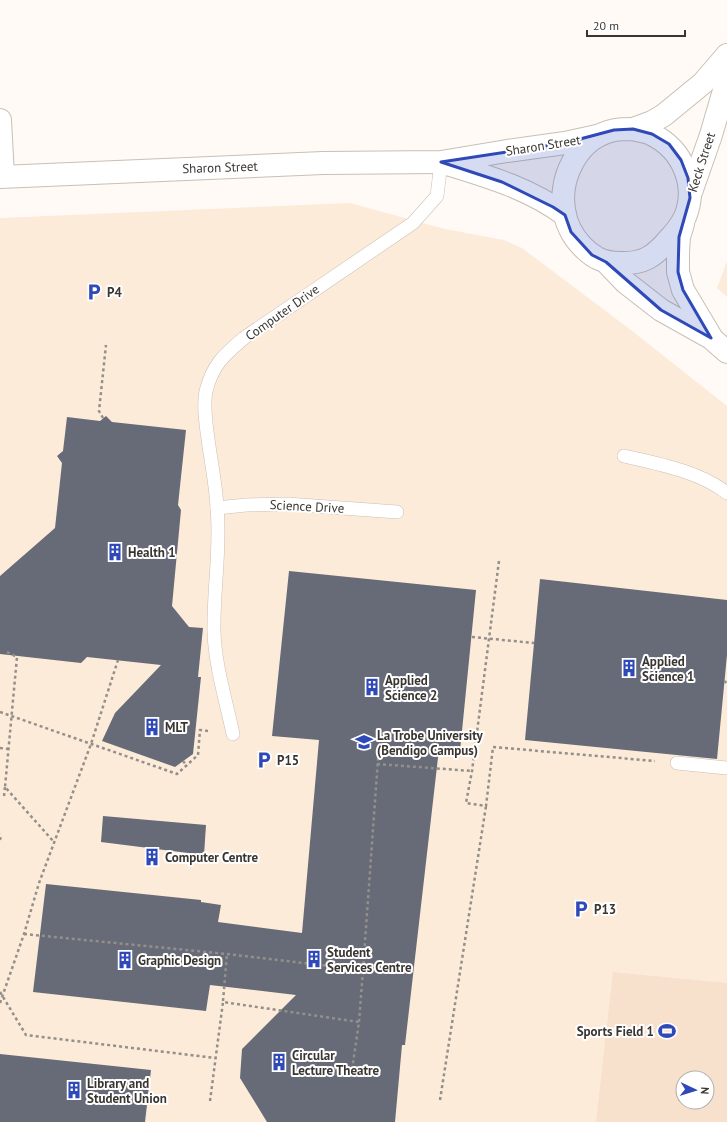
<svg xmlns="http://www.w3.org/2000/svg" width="727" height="1122" font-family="'PT Sans',sans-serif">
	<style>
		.built { fill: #fdebda; fill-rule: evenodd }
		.green { fill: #f7e1cd; fill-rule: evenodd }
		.building { fill: #666b77 }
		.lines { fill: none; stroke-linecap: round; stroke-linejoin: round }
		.lane-casing { stroke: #cabfb4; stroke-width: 14 }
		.street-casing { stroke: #cabfb4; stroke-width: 24 }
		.path { stroke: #938f8b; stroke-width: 2.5; stroke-dasharray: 3 3; stroke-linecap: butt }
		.lane { stroke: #fff; stroke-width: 13 }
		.street { stroke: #fff; stroke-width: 22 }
		.marked { fill: #2f49b9; fill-opacity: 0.2; stroke: #2f49b9; stroke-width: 3; stroke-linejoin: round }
		.labels { text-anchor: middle; stroke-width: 4; stroke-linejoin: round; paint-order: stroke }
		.street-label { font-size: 13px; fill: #393531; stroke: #fff }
		.poi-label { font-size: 13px; font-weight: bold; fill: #393531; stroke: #fff; text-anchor: start }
	</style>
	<rect width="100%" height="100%" fill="#fffaf6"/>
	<g class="built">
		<path d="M350,203L445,229L504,240L522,248L631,330L727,406V1122H0V218ZM683,1078H707V1102H683Z"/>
		<polygon points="727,261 727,297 717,288"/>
	</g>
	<path class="green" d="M613,972L727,983V1122H596ZM683,1078H707V1102H683Z"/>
	<g class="building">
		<polygon points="106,416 112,422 186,430 178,505 181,510 172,606 189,627 203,628 198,677 201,677 193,754 175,767 102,741 115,713 161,665 87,657 81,663 0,654 0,576 55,528 62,463 57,456 63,451 67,417 100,421"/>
		<polygon points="289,571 476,590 460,751 439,749 405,1045 402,1045 395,1122 267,1122 240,1078 242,1049 296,995 210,985 206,1011 33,992 46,884 201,900 201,902 221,905 218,922 302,933 319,740 272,736"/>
		<polygon points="540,579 727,600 727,655 717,759 525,740"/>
		<polygon points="103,816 206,825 204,855 101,842"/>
		<polygon points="0,1054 151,1070 145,1122 0,1122"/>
	</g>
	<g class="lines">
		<g class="lane-casing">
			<g id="lane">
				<path d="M624,456C659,464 698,471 727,493"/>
				<polyline points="217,508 246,505 287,504 397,512"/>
				<path d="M233,734C226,701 215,665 214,632C213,591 221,550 217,508C216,485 211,462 208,439C206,424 203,406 206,391C213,364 224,355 244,338L413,223L437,196L441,162"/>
				<polyline points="677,763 727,768"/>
			</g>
		</g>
		<g class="street-casing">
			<g id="street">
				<polyline points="0,120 3,176"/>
				<path d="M633,129C639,131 647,131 653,135C683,150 698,186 685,217C681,225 675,233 669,239C654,257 643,264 620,263C611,263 605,262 597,258C586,252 575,240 570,229C568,225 566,220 565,215C557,180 577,137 615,130C620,129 627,129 633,129Z"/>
				<polyline points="633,129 652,122 664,115 703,83 727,55"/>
				<path d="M444,163C486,176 529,188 565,215"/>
				<polyline points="0,177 323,163 441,162 507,151 565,143 597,136"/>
				<polyline points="690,195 711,135 727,80"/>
				<polyline points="683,224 679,237 678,252 678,272 683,290 711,337"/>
				<polyline points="606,262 625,282 661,310 711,338 727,352"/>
			</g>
		</g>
		<g class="path">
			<polyline points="103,418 99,411 106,345"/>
			<polyline points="499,561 472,771 466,803 486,806 493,747 655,761"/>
			<polyline points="472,637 534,643"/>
			<polyline points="7,652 17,657 5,787 54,842"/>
			<polyline points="724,681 727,683"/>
			<polyline points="0,712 177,774 198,755 200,730 208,731"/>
			<polyline points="0,748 8,749"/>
			<polyline points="183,761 187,766"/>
			<polyline points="377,764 472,771"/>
			<polyline points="4,796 5,787"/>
			<polyline points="0,840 1,834"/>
			<polyline points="24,934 227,954 363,970 359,1022"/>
			<polyline points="363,970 379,745"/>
			<polyline points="0,992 26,1035 215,1058"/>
			<polyline points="223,1001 227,954"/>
			<polyline points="0,1003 24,934 39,883 91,744 118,660"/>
			<polyline points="440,1100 486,806"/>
			<polyline points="210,1101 223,1002 359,1022 352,1070 316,1068"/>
		</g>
		<use href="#lane" class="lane"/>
		<use href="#street" class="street"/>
	</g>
	<path class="marked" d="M633,129L652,134L669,144L681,160L688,178L690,198L679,237L678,272L683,290L711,338L661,310L606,262L592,255L571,232L565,215L553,207L502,182L441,162L565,143L614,130Z"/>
	<defs>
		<g id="parking-bare" transform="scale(1.38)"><path d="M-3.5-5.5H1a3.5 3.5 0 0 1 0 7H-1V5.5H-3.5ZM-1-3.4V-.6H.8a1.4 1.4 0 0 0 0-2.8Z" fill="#2f49b9" stroke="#fff" stroke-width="2.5" paint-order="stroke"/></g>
		<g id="building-bare" transform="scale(1.38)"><path d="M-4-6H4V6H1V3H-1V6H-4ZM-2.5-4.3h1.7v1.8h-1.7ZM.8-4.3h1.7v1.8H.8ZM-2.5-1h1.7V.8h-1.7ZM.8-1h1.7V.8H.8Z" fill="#2f49b9" stroke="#fff" stroke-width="2.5" paint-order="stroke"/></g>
		<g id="university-bare" transform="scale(1.38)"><path d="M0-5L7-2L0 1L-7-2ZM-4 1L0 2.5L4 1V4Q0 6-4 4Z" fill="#2f49b9" stroke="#fff" stroke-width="2.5" paint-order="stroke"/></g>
		<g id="stadium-bare" transform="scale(1.38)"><path d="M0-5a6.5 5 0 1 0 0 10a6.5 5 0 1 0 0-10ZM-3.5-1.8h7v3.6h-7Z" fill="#2f49b9" stroke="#fff" stroke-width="2.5" paint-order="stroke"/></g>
	</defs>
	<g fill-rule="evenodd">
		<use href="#parking-bare" x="94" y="292"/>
		<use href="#building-bare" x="115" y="552"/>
		<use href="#building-bare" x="629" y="668"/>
		<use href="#building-bare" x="372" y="687"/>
		<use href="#building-bare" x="152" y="727"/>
		<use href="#university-bare" x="364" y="742"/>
		<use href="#parking-bare" x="264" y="760"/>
		<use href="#building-bare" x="152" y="857"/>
		<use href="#parking-bare" x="581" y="909"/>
		<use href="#building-bare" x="314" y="959"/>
		<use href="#building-bare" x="125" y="960"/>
		<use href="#stadium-bare" x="667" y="1031"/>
		<use href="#building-bare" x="279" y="1062"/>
		<use href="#building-bare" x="74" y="1090"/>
	</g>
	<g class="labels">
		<g class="street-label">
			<text transform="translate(543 145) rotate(-9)" y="5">Sharon Street</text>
			<text transform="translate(701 162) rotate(-72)" y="5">Keck Street</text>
			<text transform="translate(220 167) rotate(-2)" y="5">Sharon Street</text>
			<text transform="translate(282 312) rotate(-35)" y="5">Computer Drive</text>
			<text transform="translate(307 506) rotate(3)" y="5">Science Drive</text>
		</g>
		<g class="poi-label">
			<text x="107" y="297">P4</text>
			<text x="128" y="557">Health 1</text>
			<text x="642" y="666">Applied<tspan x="642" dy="15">Science 1</tspan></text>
			<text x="385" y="685">Applied<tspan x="385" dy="15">Science 2</tspan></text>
			<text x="165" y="732">MLT</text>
			<text x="377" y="740">La Trobe University<tspan x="377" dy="15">(Bendigo Campus)</tspan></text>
			<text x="277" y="765">P15</text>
			<text x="165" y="862">Computer Centre</text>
			<text x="594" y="914">P13</text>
			<text x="327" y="957">Student<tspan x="327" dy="15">Services Centre</tspan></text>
			<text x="138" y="965">Graphic Design</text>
			<text x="654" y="1036" text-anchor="end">Sports Field 1</text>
			<text x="292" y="1060">Circular<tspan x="292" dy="15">Lecture Theatre</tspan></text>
			<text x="87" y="1088">Library and<tspan x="87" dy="15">Student Union</tspan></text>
		</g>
	</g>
	<g transform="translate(695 1090) rotate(94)"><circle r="19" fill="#ffffff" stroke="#b0aead"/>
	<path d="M0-3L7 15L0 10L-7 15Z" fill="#2f49b9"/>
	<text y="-6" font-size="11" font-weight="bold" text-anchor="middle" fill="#393531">N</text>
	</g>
	<path d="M587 30v6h98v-6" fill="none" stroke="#393531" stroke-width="2"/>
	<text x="593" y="30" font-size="12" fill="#393531" stroke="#ffffff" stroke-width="3" paint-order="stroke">20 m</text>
</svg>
